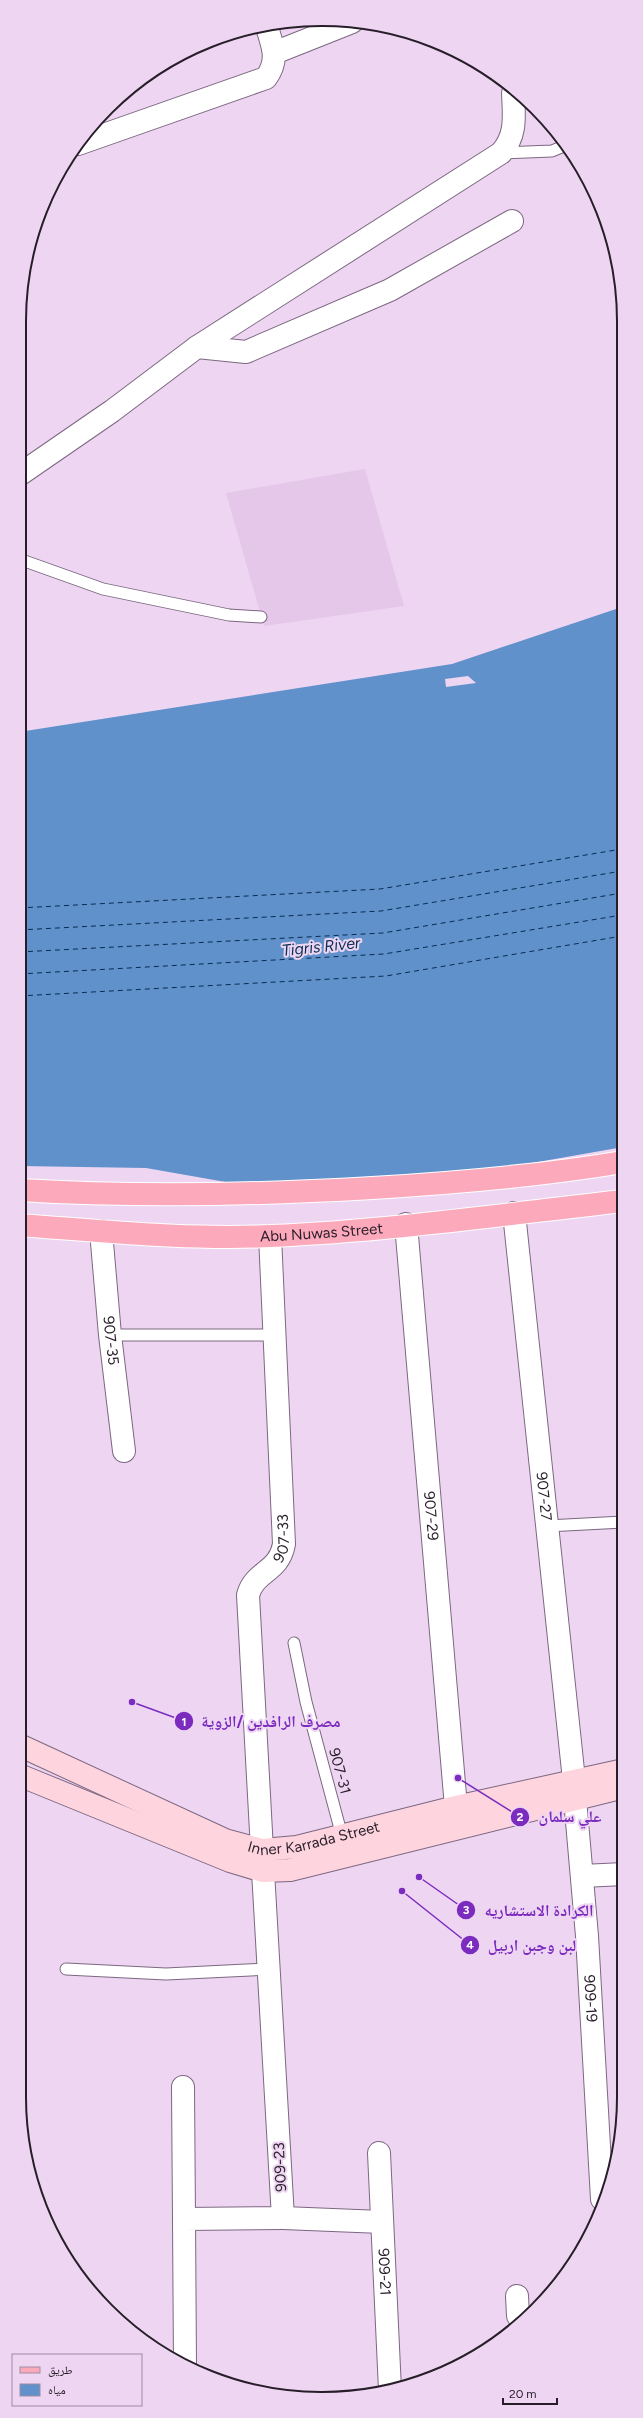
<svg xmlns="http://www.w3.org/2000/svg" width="643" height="2418" font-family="Figtree,'Noto Naskh Arabic',sans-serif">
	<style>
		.built { fill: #e5c7e9 }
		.water { fill: #6091cb }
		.pier { fill: #eed6f2 }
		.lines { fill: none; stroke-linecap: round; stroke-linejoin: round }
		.ferry { stroke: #082c52; stroke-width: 1; stroke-dasharray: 5 4; stroke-linecap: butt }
		.lane-casing { stroke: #7c6780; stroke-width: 13 }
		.street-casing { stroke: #7c6780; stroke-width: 24 }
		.secondary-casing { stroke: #7c6780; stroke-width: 24 }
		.primary-casing { stroke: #fff; stroke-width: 24 }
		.lane { stroke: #fff; stroke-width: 11 }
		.street { stroke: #fff; stroke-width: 22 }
		.secondary { stroke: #fed4de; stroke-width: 22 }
		.primary { stroke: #fda9bc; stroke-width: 22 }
		.labels { text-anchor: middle; stroke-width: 4; stroke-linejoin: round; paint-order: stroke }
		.street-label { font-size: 15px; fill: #271e29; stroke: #eed6f2 }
		.water-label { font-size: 16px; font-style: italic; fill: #082c52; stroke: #eed6f2 }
		.rim { fill: none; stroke: #271e29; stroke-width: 2 }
		.leader { fill: none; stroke: #7b2cbf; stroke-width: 1.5 }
		.callout-dot { fill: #7b2cbf; stroke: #eed6f2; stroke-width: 1.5 }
		.mark-label { font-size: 12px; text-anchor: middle; font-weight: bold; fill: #fff }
		.callout-label { font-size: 16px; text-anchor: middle; font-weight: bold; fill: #7b2cbf; stroke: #eed6f2; stroke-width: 4; stroke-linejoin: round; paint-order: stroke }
	</style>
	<rect width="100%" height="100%" fill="#eed6f2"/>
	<polygon class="built" points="365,469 404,606 264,626 226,493"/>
	<polygon class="water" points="622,607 623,1147 493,1170 405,1181 237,1184 146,1168 19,1166 19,732 452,664"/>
	<polygon class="pier" points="468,676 476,683 446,687 445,679"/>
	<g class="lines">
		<g class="ferry">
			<polyline points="19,908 380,889 622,849"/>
			<polyline points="19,930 381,911 622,871"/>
			<polyline points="19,952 383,933 622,893"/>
			<polyline points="19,974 384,954 622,915"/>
			<polyline points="19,996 386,976 622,936"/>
		</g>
		<g class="lane-casing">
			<g id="lane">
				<polyline points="501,153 552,151 564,146"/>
				<polyline points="19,559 103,589 229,615 261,617"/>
				<polyline points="110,1335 274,1335"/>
				<polyline points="547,1526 623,1522"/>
				<polyline points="294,1643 306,1702 342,1836"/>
				<polyline points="66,1969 166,1974 269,1969"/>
			</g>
		</g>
		<g class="street-casing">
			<g id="street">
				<polyline points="274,53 352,22"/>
				<path d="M78,144L266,78C280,59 272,45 266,24"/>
				<polyline points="197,347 246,352 390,290 512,221"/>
				<path d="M19,475L112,411L197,347L501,153C517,135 514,116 513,93"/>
				<path id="s1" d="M514,1213L574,1780"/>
				<path id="s2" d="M406,1224L456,1807"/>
				<path id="s3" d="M101,1231L110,1335L124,1451"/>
				<path id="s4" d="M575,1799L587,1936L602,2199"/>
				<path id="s5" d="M262,1850L248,1595C255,1570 279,1573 284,1544L270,1236"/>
				<polyline points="582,1876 624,1874"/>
				<polyline points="183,2087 184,2219"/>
				<path id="s6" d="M379,2153L390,2390"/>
				<polyline points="283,2218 382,2222"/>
				<polyline points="517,2296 518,2316 522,2321"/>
				<polyline points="185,2366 184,2219 283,2218 263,1871"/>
			</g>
		</g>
		<g class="secondary-casing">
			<g id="secondary">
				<path id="s7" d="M19,1745L225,1840L262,1850L297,1847L456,1807L624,1770"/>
				<polyline points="19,1775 230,1861 263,1871 290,1870 624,1787"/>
			</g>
		</g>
		<g class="primary-casing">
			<g id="primary">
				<path d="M19,1190C136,1197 254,1195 372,1188C455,1183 540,1176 623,1162"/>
				<path id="s8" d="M19,1225C103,1231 188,1240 271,1236C389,1231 506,1214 623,1201"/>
			</g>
		</g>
		<use href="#lane" class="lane"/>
		<use href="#street" class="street"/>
		<use href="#secondary" class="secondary"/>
		<use href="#primary" class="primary"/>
	</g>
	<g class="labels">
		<g class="street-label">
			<text dy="5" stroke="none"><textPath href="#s8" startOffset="303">Abu Nuwas Street</textPath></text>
			<text dy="5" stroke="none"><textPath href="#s3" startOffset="110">907-35</textPath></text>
			<text dy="5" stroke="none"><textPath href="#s1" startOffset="285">907-27</textPath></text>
			<text dy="5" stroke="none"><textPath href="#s2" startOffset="293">907-29</textPath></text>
			<text dy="5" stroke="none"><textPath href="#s5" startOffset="325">907-33</textPath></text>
			<text transform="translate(340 1771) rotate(75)" y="5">907-31</text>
			<text dy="5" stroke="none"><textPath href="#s7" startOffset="318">Inner Karrada Street</textPath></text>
			<text dy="5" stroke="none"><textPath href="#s4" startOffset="200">909-19</textPath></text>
			<text transform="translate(280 2167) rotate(-93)" y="5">909-23</text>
			<text dy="5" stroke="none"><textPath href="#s6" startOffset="119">909-21</textPath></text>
		</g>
		<g class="water-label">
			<text transform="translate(321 946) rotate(-6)" y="6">Tigris River</text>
		</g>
	</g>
	<path d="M0 0H643V2418H0ZM321 26H322A295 295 0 0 1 617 321V2097A295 295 0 0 1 322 2392H321A295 295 0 0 1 26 2097V321A295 295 0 0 1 321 26Z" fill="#eed6f2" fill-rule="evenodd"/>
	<path class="rim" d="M321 26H322A295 295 0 0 1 617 321V2097A295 295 0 0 1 322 2392H321A295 295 0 0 1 26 2097V321A295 295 0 0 1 321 26Z"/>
	<path class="leader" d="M132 1702L184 1721M458 1778L520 1817M419 1877L466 1910M402 1891L470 1945"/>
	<g class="callout-dot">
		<circle cx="132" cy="1702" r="4"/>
		<circle cx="458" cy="1778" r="4"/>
		<circle cx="419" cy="1877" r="4"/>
		<circle cx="402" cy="1891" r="4"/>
		<circle cx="184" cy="1721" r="10"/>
		<circle cx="520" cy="1817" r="10"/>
		<circle cx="466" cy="1910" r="10"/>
		<circle cx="470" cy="1945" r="10"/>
	</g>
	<g class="mark-label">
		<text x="184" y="1726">1</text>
		<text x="520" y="1821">2</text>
		<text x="466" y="1914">3</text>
		<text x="470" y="1949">4</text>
	</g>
	<g class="callout-label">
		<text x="271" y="1727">مصرف الرافدين /الزوية</text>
		<text x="570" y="1822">علي سلمان</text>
		<text x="539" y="1916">الكرادة الاستشاريه</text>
		<text x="532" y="1951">لبن وجبن اربيل</text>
	</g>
	<rect x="12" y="2354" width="130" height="52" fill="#eed6f2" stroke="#9e8ca2"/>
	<rect x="20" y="2367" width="20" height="6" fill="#fda9bc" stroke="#9e8ca2"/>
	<text x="48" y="2374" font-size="12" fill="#271e29">طريق</text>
	<rect x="20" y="2384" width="20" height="12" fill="#6091cb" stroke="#9e8ca2"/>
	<text x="48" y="2394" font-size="12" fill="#271e29">مياه</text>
	<path d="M503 2398v6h54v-6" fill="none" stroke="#271e29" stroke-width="2"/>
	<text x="509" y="2398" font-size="12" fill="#271e29" stroke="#eed6f2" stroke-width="3" paint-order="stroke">20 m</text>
</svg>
